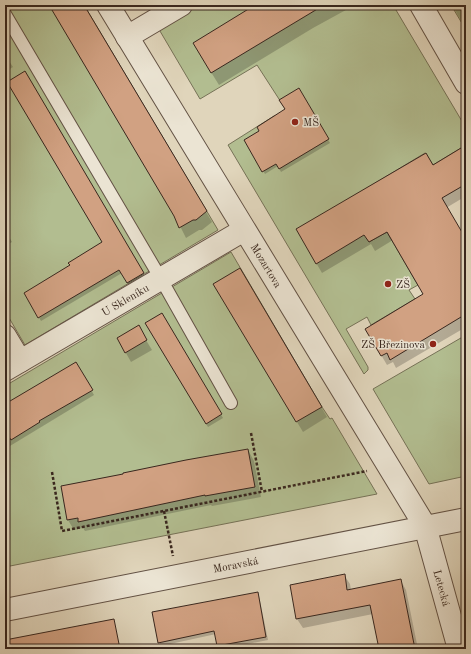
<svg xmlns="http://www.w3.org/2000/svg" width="471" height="654" font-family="'Old Standard TT',serif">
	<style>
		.green { fill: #b2bd90; stroke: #767257 }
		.shadow { fill: #0003 }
		.building { fill: #d1a182; stroke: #39271e }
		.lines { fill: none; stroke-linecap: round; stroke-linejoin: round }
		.lane-casing { stroke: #635245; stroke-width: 14 }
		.street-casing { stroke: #635245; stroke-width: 24 }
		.path { stroke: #39271e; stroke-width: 2.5; stroke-dasharray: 3 2; stroke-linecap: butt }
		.lane { stroke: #ebe4d3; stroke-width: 12 }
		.street { stroke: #ebe4d3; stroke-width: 22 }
		.poi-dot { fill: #8f2418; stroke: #ebe4d3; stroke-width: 1.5 }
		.labels { text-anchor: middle; stroke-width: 3; stroke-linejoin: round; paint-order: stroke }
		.poi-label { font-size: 11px; fill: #39271e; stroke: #ebe4d3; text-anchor: start }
		.street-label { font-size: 11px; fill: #39271e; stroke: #ebe4d3 }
	</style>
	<rect width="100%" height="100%" fill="#e0d5bb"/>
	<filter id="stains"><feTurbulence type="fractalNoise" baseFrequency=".005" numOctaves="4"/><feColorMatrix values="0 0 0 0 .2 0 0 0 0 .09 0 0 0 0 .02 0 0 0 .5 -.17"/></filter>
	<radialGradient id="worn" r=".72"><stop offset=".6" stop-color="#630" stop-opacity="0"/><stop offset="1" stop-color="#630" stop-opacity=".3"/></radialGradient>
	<g class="green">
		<polygon points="5,5 84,5 218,230 25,345 5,311"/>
		<polygon points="193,5 393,5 466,128 466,145 433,165 425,153 344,202 369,242 387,232 418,285 409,290 415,299 371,325 367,317 346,329 368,367 368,370 364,374 228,145 274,116 288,113 257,65 200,99 157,26"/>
		<polygon points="451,5 466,5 466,30"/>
		<polygon points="231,252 322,407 330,419 332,418 377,494 5,567 5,386"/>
		<polygon points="466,335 466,476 429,484 373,389"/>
	</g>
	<g class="shadow">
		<polygon points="50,5 83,5 212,222 202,230 199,230 186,238 175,216"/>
		<polygon points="257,5 355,5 313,28 219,85 201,56"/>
		<polygon points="452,5 466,5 466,29"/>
		<polygon points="5,55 13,67 5,72"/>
		<polygon points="24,73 145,277 129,286 122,273 41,321 25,293 71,266 104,243"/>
		<polygon points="299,90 330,143 281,172 278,166 265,174 245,140 260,131 287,110"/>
		<polygon points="466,147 466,196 446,208 466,241 466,327 396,368 393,362 387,365 366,329 425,294 393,240 375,251 371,244 322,273 297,230 433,166"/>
		<polygon points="5,230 12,242 5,246"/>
		<polygon points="240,269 327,417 303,432 214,284"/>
		<polygon points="162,314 223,418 208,427 147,323"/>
		<polygon points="138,327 152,350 131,362 118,339"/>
		<polygon points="76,363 94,395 5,449 5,405"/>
		<polygon points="248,450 254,461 261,497 212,506 211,505 85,531 83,528 74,530 68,520"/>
		<polygon points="344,575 350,584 351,590 401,581 406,590 418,649 380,649 373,614 303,628 297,619 291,586"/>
		<polygon points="257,593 259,596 268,640 222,649 220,649 218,646 216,634 161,646 159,642"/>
	</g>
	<g class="building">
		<polygon points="49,5 84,5 207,211 196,220 193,220 179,228 174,216"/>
		<polygon points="255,5 324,5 211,73 193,43"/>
		<polygon points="25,71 144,273 127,283 119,270 38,318 24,293 70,265 68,263 102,242 7,82"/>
		<polygon points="299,88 329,139 279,169 276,164 262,172 244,140 259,131 257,127 285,109 279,100"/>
		<polygon points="466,145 466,184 442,198 466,239 466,314 390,360 387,353 381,356 365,329 423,294 387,232 369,242 364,235 316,264 296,229 426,153 433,165"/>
		<polygon points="240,268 322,407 296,422 213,284"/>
		<polygon points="162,313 222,414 206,424 145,323"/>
		<polygon points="139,325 147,340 125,353 117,338"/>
		<polygon points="76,362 93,390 39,421 40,422 11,440 5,430 5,404"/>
		<polygon points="248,449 255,487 205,496 205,495 78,522 78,518 67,520 61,486 123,474 123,473 186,460"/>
		<polygon points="345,574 347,590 401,579 415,649 379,649 370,605 296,619 290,585"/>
		<polygon points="258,592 266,637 217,646 214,631 158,643 152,612"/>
		<polygon points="114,619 120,649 5,649 5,640"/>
	</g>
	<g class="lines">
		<g class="lane-casing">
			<polyline id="lane" points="5,14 161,279 231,403"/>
		</g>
		<g class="street-casing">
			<g id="street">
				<path id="s1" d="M108,5L425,526L459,649"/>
				<polyline points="421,5 466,83"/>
				<polyline points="127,37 181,5"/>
				<polyline points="5,336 20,361"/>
				<path id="s2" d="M5,370L244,230"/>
				<path id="s3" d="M5,610L466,519"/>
			</g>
		</g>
		<g class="path">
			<polyline points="251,433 262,492"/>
			<polyline points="52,472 62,531 367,471"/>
			<polyline points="164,511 173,556"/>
		</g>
		<use href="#lane" class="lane"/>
		<use href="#street" class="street"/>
	</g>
	<g class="poi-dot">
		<circle cx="295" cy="122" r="4"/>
		<circle cx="388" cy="284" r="4"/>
		<circle cx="433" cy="344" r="4"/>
	</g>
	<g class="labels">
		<g class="poi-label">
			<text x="303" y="126">MŠ</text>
			<text x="396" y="288">ZŠ</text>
			<text x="425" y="348" text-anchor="end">ZŠ Březinova</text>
		</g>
		<g class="street-label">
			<text dy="4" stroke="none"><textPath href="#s1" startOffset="305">Mozartova</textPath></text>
			<text dy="4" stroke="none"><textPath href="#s2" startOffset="139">U Skleníku</textPath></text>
			<text dy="4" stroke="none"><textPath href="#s3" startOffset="235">Moravská</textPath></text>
			<text dy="4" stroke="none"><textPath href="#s1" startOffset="674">Letecká</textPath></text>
		</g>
	</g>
	<rect width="471" height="654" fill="none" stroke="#e0d5bb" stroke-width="20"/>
	<rect x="6" y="6" width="459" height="642" fill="none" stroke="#39271e" stroke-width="2"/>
	<rect x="10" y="10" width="451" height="634" fill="none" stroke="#39271e"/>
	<rect width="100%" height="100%" filter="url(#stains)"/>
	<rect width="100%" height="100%" fill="url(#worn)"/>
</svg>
